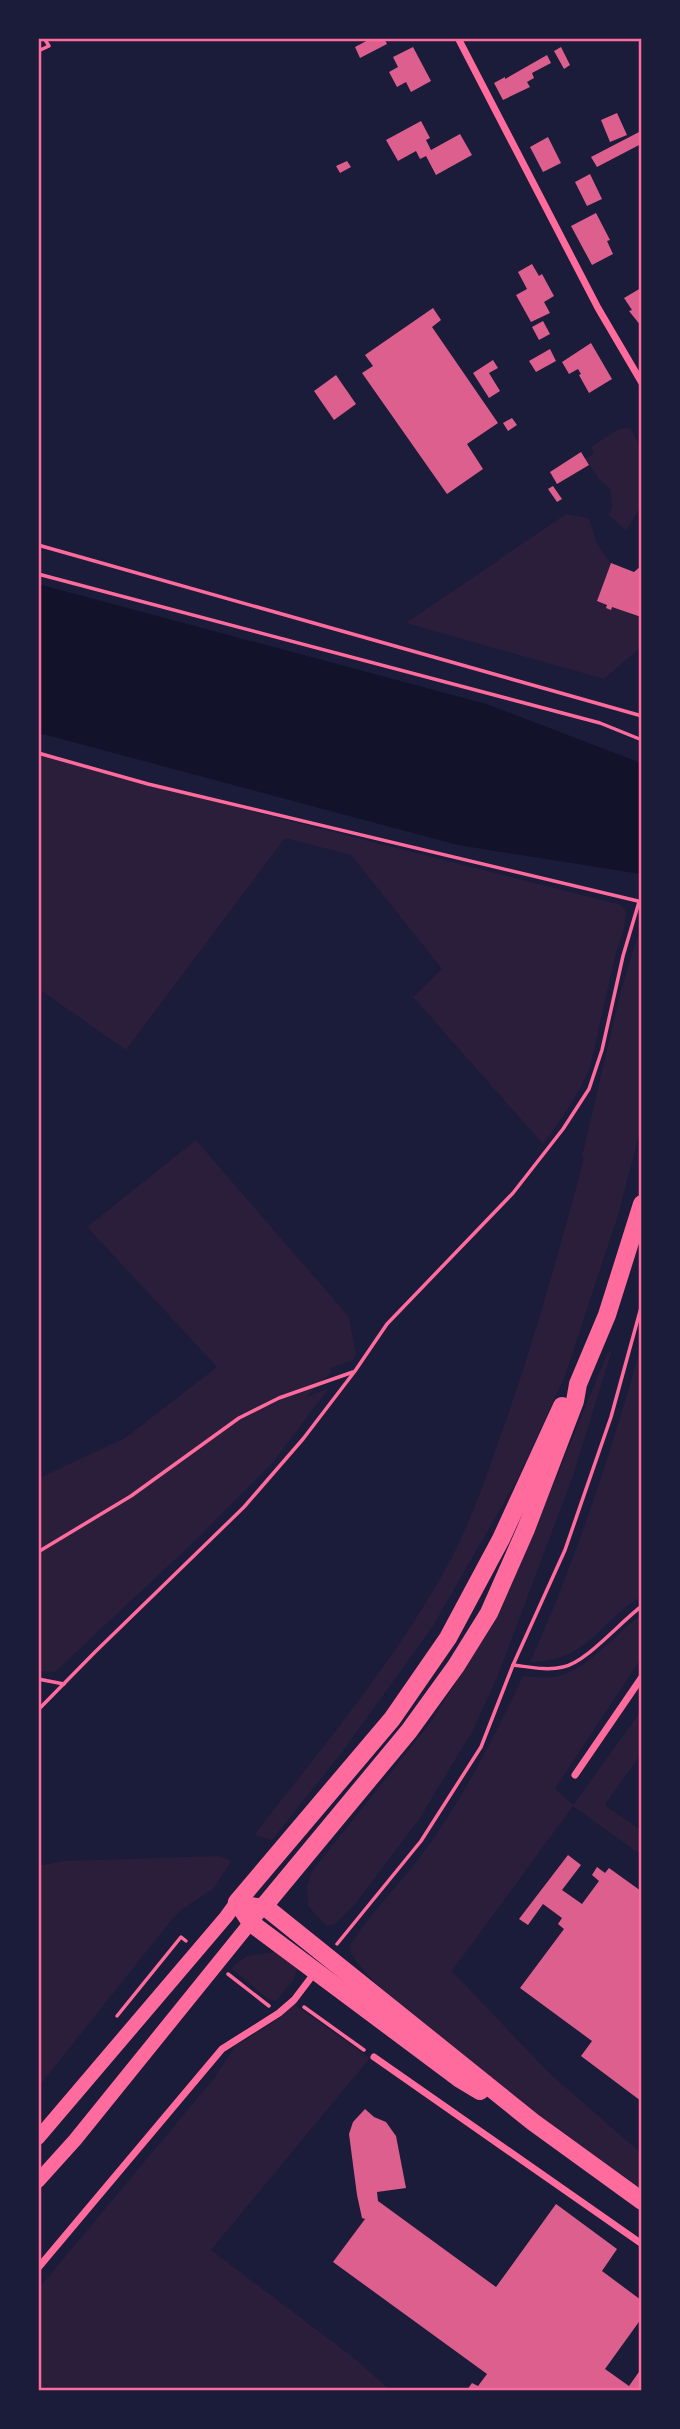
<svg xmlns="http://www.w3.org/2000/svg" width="680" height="2429" font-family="'Archivo Narrow',sans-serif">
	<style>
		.green { fill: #2a1e3b }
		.water { fill: #12122b }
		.building { fill: #dd5f8e }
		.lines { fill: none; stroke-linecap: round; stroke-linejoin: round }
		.path { stroke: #ff6b9d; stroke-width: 3.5 }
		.minor { stroke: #ff6b9d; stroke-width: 7 }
		.secondary { stroke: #ff6b9d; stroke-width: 14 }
		.primary { stroke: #ff6b9d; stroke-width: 18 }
		.neatline { fill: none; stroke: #ff6b9d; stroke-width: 2.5 }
	</style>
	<rect width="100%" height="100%" fill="#1b1b3a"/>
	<g class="green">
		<polygon points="630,428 641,448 642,504 626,531 608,514 612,509 611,490 598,478 585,458 594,454 591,447 619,429"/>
		<polygon points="566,514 589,518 597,544 611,563 597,601 641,618 641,647 604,679 406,623"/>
		<path d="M38,753L270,816L621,905L626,912L624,929L616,952L590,1068C578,1095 561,1120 543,1144L413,997L442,969L351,855L285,838L126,1050L39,989Z"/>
		<path d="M641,931V1127L619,1212L565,1376L518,1478L433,1626L343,1751L272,1840L254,1835C326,1742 405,1650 458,1545C476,1507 490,1466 504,1426C535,1338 560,1248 584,1158L582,1156L621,991L635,944Z"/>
		<polygon points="196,1140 349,1317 356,1355 353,1360 331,1368 331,1372 305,1398 329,1388 274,1461 199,1537 55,1672 39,1671 39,1478 125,1438 217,1367 87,1227"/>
		<path d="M641,1346V1597C597,1622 589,1662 530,1662C576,1561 611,1453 641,1346Z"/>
		<polygon points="612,1350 573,1476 497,1678 472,1732 418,1821 355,1904 335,1924 327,1926 308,1906 307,1887 312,1871 430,1723 466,1667 550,1493 607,1354"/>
		<path d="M641,1615V1658L555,1789L573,1805L641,1711V1754L605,1805L641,1830V1855L573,1806L452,1971L549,2073L641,2153V2188C601,2160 349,1983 350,1947C351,1938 399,1883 408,1872C456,1814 490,1744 523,1676C535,1677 550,1679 562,1675C593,1665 616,1633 641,1615Z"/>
		<polygon points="218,1856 231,1861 215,1887 182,1909 170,1922 39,2086 39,1866 64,1861"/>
		<polygon points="276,1952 291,1960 297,1970 293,1981 276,2001 268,1999 231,1968 247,1956"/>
		<polygon points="294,2004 370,2058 211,2250 354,2358 390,2390 39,2390 39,2288 215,2077 235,2046 271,2024"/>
	</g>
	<polygon class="water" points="38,584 486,704 641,763 641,874 458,845 39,733"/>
	<g class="building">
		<polygon points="372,38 384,38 387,44 360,58 355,47"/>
		<polygon points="413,47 431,81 411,92 406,82 397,87 389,72 398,67 393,57"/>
		<polygon points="561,47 570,65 564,69 554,51"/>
		<polygon points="547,55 551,63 532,73 534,78 527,82 530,87 503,100 494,83 505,77 505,79"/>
		<polygon points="617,113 627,135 610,142 601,120"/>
		<polygon points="421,121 430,138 426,140 431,150 460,134 472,155 436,175 426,156 420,159 416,151 398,161 386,140"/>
		<polygon points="641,131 641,144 597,167 591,157"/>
		<polygon points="548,137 561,163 543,172 530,147"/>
		<polygon points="347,161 351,167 340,173 336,166"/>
		<polygon points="590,174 602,199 587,206 575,182"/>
		<polygon points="596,213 610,240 607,241 613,254 592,265 571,226"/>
		<polygon points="532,264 539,276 542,274 554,296 544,302 550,313 531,322 516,295 527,289 518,272"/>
		<polygon points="641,288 641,326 629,311 632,310 624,298"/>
		<polygon points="433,308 441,320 432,327 498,423 467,444 483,469 447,494 362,373 373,366 365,355"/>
		<polygon points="543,321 550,334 539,340 532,327"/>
		<polygon points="591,343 612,379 589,393 579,375 581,374 578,369 569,374 562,362"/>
		<polygon points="550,349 556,361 536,372 529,361"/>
		<polygon points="493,360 498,368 489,373 500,391 489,398 473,373"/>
		<polygon points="336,375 356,404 334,420 314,391"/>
		<polygon points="512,418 517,425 508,431 503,423"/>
		<polygon points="581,452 589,465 557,484 550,472"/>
		<polygon points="553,486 562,499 557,502 548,489"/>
		<polygon points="611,563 634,572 641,566 641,617 612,607 611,610 606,608 607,605 597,601"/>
		<polygon points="568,1855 581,1865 562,1890 582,1904 599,1881 592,1875 597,1867 605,1873 609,1868 641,1891 641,2101 581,2056 592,2041 520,1988 564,1929 558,1924 562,1918 543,1904 528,1925 519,1919"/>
		<polygon points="365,2109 374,2117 386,2122 396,2136 406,2188 377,2192 378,2201 496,2287 556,2204 617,2249 602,2271 641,2300 641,2319 605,2369 629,2386 641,2369 641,2390 467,2390 472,2383 478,2386 487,2374 333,2262 365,2219 362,2218 357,2195 349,2134 353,2122"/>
	</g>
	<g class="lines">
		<g class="path">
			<polyline points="38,51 49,46 44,38"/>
			<polyline points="38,545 642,716"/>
			<polyline points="38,574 600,723 642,740"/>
			<polyline points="38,753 148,784 642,902"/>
			<polyline points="38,1552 131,1496 239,1418 279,1398 353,1372"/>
			<path d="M513,1665C530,1667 547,1671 563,1667C587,1662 621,1621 642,1606"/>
			<polyline points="38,1679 64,1684"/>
			<polyline points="38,1710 95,1652 244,1507 303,1439 355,1371 387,1324 513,1193 563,1129 589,1089 602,1050 623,956 639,902"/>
			<polyline points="337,1944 421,1841 481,1747 513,1665 565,1550 611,1417 642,1304"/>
			<polyline points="228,1974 269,2006"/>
			<polyline points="304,2007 364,2050"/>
			<polyline points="117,2016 181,1937 186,1941"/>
		</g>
		<g class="minor">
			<polyline points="458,38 598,308 642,383"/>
			<polyline points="575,1775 642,1677"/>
			<polyline points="374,2057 642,2244"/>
			<polyline points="38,2268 222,2049 279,2013 294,2000 316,1971"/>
		</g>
		<polyline class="secondary" points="38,2138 226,1917 237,1902 264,1906 75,2140 38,2181"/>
		<g class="primary">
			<polyline points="642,1204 607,1315 578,1384 575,1401 526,1529 489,1613 456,1666 409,1731 264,1906 533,2122 642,2201"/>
			<polyline points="480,2091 460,2079 251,1923 237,1902 392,1719 448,1638 501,1539 562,1406"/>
		</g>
	</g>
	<rect width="680" height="2429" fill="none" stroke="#1b1b3a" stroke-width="80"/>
	<rect x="40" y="40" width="600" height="2349" class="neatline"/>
</svg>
